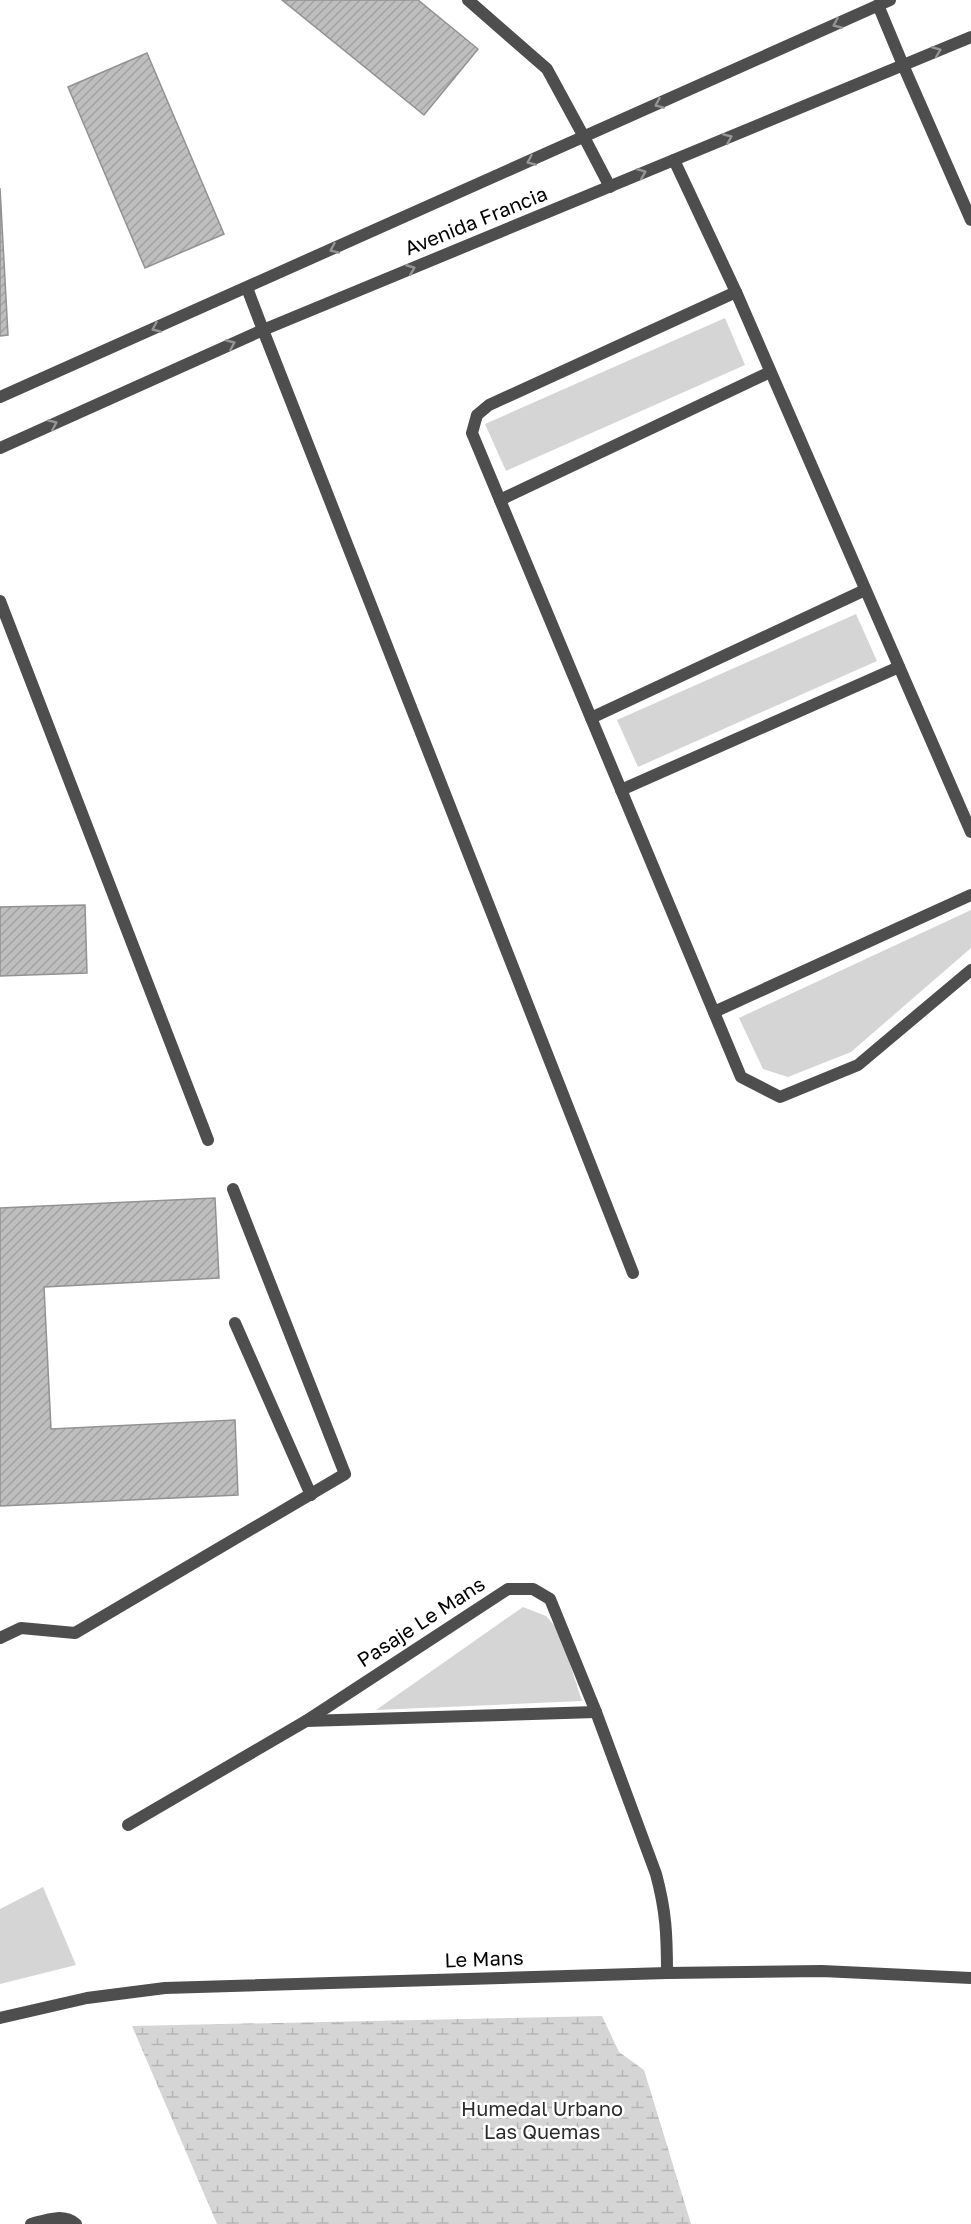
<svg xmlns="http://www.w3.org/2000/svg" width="971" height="2224" font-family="'Golos Text',sans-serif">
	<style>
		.grass { fill: #d5d5d5 }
		.wetland { fill: url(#wetland-marsh) }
		.building { fill: url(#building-hatch); stroke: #929292; stroke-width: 1.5 }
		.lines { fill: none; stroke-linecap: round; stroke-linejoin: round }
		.service { stroke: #4e4e4e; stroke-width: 12 }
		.minor { stroke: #4e4e4e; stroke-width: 12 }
		.tertiary { stroke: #4e4e4e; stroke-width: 12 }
		.oneway { stroke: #959595 }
		.labels { text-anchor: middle; stroke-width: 5; stroke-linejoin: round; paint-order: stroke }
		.street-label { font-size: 20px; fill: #000; stroke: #fff }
		.park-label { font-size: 20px; fill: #2c2c2c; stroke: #fff }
	</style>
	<defs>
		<pattern id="wetland-marsh" width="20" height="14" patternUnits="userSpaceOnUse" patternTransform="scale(1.5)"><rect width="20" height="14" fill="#d5d5d5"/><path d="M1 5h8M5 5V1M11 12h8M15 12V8" fill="none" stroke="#b5b5b5"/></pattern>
		<pattern id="building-hatch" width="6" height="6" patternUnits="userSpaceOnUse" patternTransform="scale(1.5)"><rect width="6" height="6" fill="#bebebe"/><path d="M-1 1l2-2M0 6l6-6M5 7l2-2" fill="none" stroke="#a2a2a2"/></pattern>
	</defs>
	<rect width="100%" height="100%" fill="#fff"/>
	<g class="grass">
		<polygon points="725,318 745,365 506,471 485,424"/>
		<polygon points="856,614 877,661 638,767 617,720"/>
		<polygon points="971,910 971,948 851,1052 788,1077 763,1069 739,1018"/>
		<polygon points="523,1607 546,1616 559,1631 582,1701 376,1710"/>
		<polygon points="43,1887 76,1965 0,1984 0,1909"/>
	</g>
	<polygon class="wetland" points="602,2016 619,2052 644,2070 691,2224 217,2224 132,2026"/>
	<g class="building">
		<polygon points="282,0 418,0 478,49 424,115"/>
		<polygon points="147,53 224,234 145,268 68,87"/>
		<polygon points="0,188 8,335 0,336"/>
		<polygon points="85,905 87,973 0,976 0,907"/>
		<polygon points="215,1198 219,1278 44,1287 51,1429 235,1420 238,1495 0,1506 0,1208"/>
	</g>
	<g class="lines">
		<g class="service">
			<polyline points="468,0 547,69 584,137"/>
			<polyline points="263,330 633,1273"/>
			<polyline points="0,601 208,1140"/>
			<polyline points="235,1323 311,1495"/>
			<polyline points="0,1638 21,1628 75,1633 345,1474 233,1189"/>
		</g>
		<g class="minor">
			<polyline points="903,65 971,220"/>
			<polyline points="674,160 736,292 971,832"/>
			<polyline points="736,292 489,405 477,415 472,433 741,1077 780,1097 858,1065 971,970"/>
			<polyline points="500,500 770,372"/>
			<polyline points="591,718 865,590"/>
			<polyline points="621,790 899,667"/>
			<polyline points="714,1012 971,895"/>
			<polyline points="306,1721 596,1712"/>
			<path d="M128,1825L306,1721L508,1589H533L550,1599L596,1712L656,1874C666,1911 667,1935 667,1973"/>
			<polyline points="0,2018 87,1998 165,1988 667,1973 822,1971 971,1978"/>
			<path d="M31,2224C46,2220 63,2213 76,2224"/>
		</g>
		<g class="tertiary">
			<polyline points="878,5 903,65"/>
			<polyline points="584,137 610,187"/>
			<polyline points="247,288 263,330"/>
			<polyline points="0,397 890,0"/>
			<polyline points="0,448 263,330 971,37"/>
		</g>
	</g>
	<defs><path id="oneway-chevron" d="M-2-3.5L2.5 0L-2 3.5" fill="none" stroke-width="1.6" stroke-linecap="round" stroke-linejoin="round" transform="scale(1.5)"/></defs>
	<g class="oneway">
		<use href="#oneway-chevron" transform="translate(837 24) rotate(156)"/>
		<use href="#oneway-chevron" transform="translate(937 51) rotate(-22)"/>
		<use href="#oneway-chevron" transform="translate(659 104) rotate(156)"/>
		<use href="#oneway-chevron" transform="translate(728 138) rotate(-23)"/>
		<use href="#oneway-chevron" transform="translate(531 161) rotate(156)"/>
		<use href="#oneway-chevron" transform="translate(642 173) rotate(-22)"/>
		<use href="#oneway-chevron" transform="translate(334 249) rotate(156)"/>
		<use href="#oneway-chevron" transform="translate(411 269) rotate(-22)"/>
		<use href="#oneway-chevron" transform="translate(156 328) rotate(156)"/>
		<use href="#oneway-chevron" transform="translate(231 344) rotate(-24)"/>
		<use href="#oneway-chevron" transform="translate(53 424) rotate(-24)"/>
	</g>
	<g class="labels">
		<g class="street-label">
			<text transform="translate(476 221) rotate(-22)" y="7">Avenida Francia</text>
			<text transform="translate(421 1622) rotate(-33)" y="7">Pasaje Le Mans</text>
			<text transform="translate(484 1959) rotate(-2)" y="7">Le Mans</text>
		</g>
		<g class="park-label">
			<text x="542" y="2116">Humedal Urbano<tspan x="542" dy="23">Las Quemas</tspan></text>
		</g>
	</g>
</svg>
